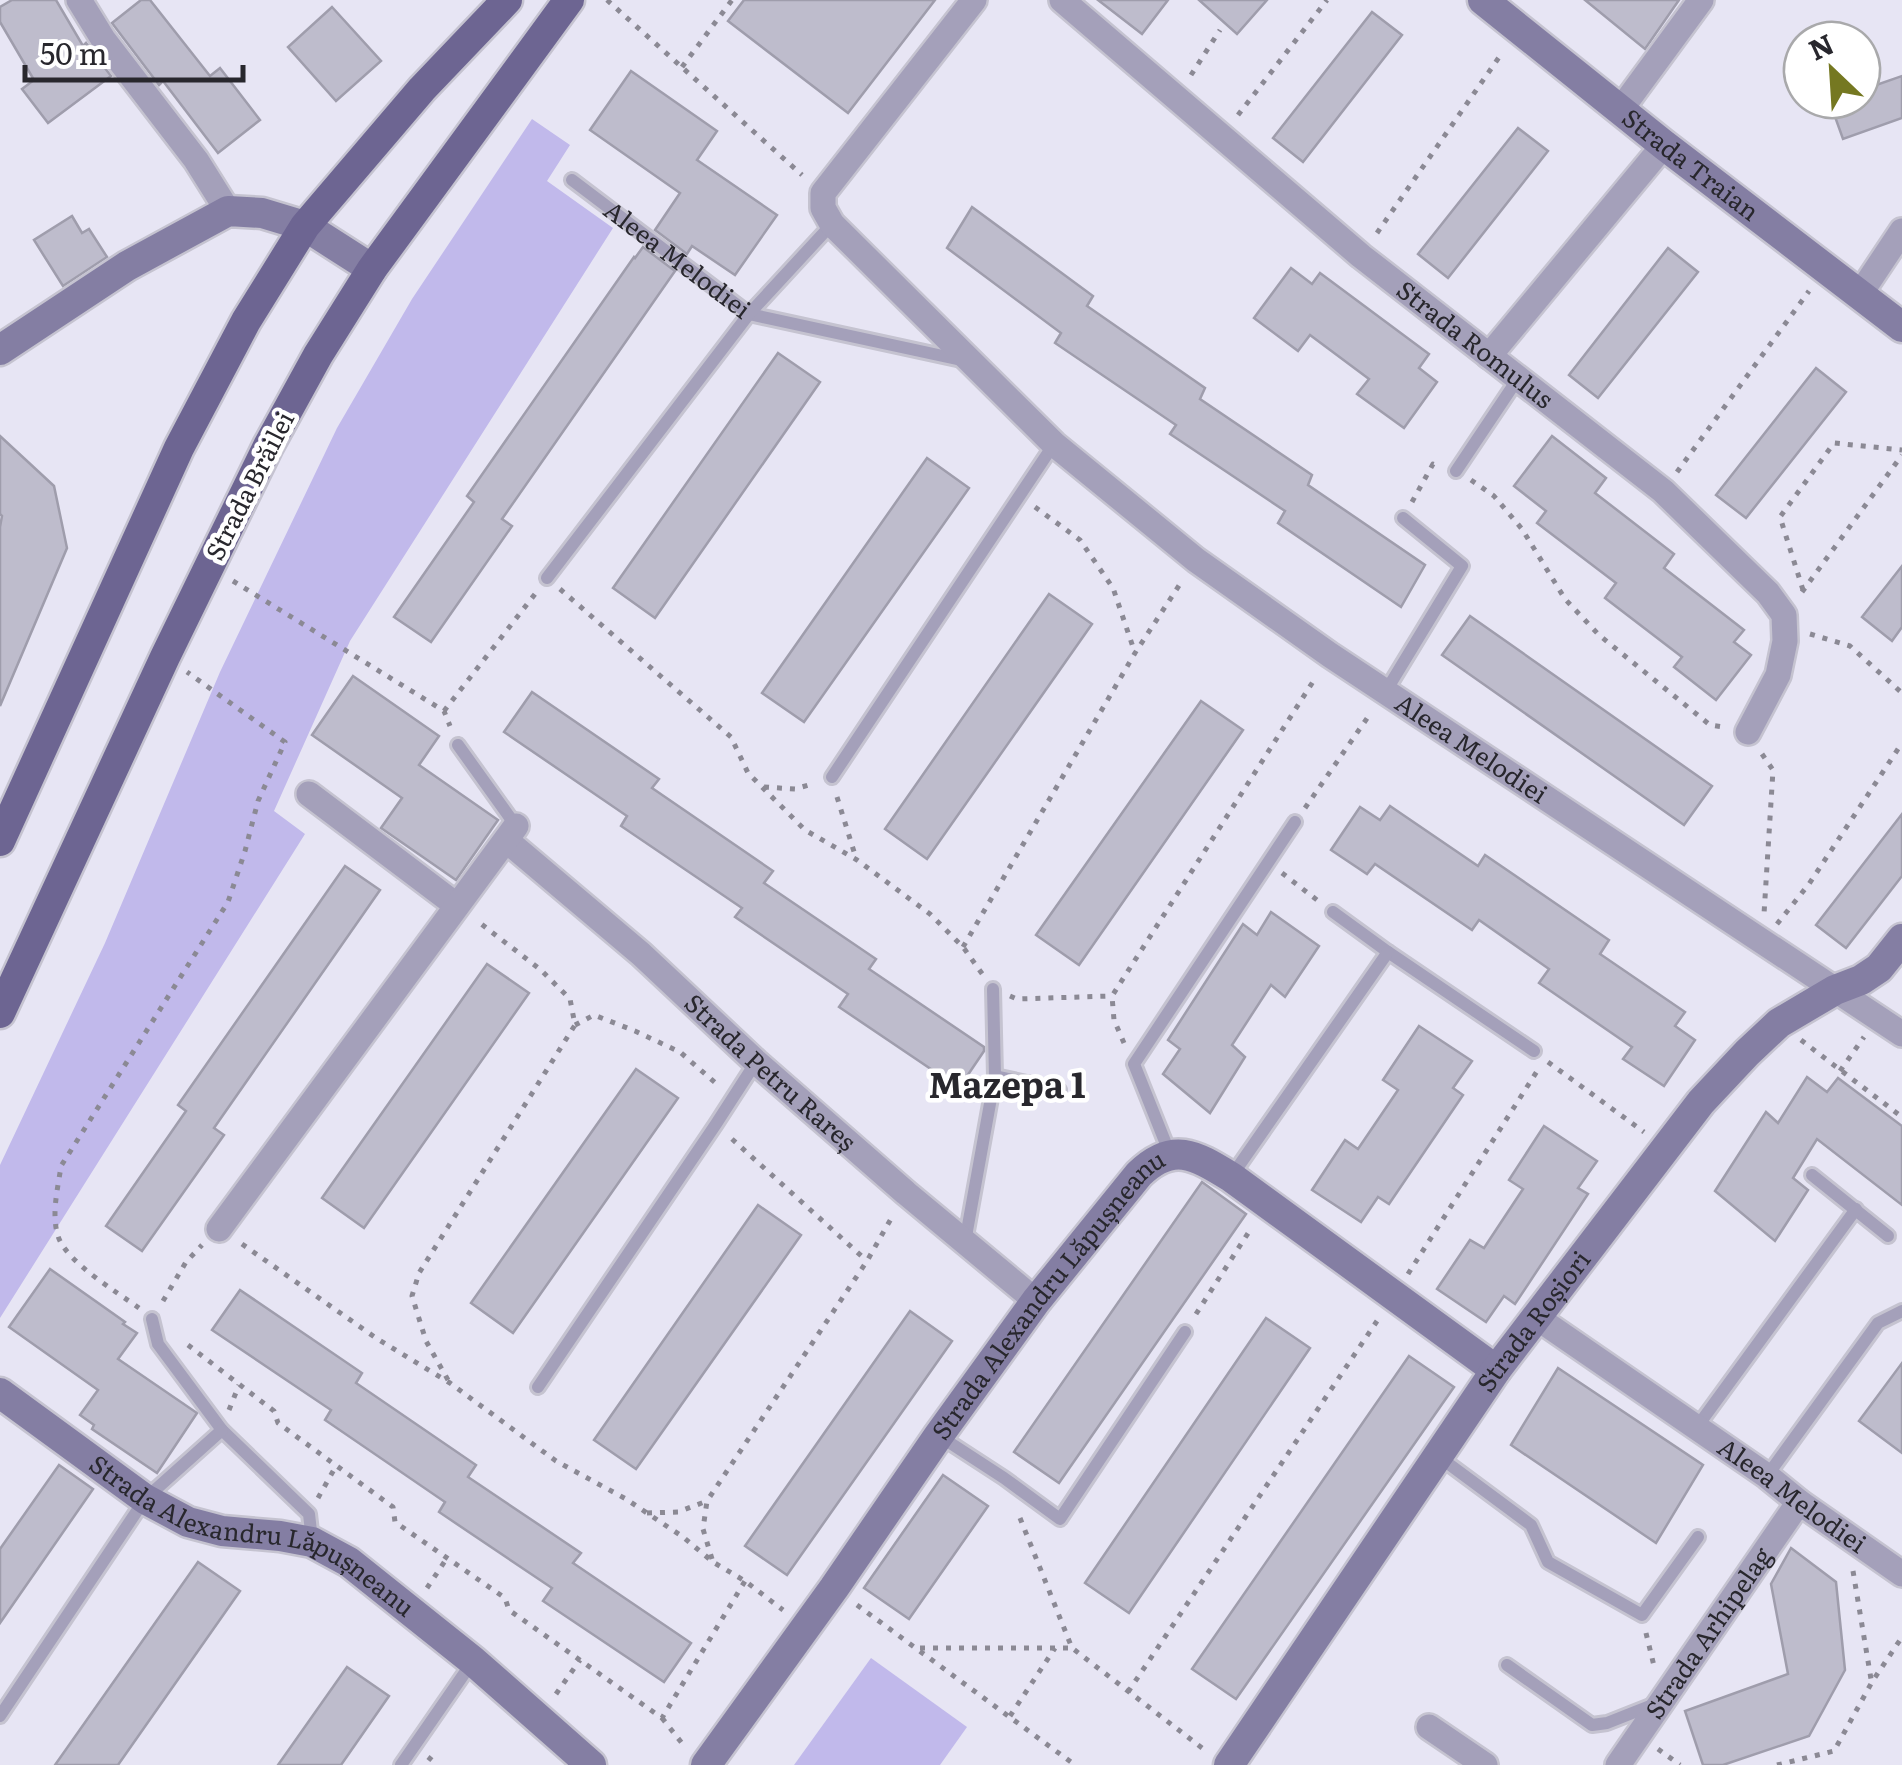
<svg xmlns="http://www.w3.org/2000/svg" width="1902" height="1765" font-family="Literata,serif">
	<style>
		.green { fill: #c1b9eb }
		.building { fill: #bebccc; stroke: #9f9dac; stroke-width: 2.5 }
		.lines { fill: none; stroke-linecap: round; stroke-linejoin: round }
		.lane-casing { stroke: #c5c3d0; stroke-width: 18 }
		.street-casing { stroke: #c5c3d0; stroke-width: 30 }
		.secondary-casing { stroke: #c5c3d0; stroke-width: 35 }
		.primary-casing { stroke: #c5c3d0; stroke-width: 35 }
		.path { stroke: #8b8994; stroke-width: 5; stroke-dasharray: 5 8; stroke-linecap: butt }
		.lane { stroke: #a4a0ba; stroke-width: 12 }
		.street { stroke: #a4a0ba; stroke-width: 25 }
		.secondary { stroke: #847ea3; stroke-width: 30 }
		.primary { stroke: #6d6592; stroke-width: 30 }
		.labels { text-anchor: middle; stroke-width: 9; stroke-linejoin: round; paint-order: stroke }
		.street-label { font-size: 25px; fill: #28272d; stroke: #fff }
		.district-label { font-size: 35px; font-weight: bold; fill: #28272d; stroke: #fff }
	</style>
	<rect width="100%" height="100%" fill="#e7e5f4"/>
	<g class="green">
		<polygon points="532,119 570,145 547,181 613,228 350,641 274,811 305,834 0,1318 0,1165 105,943 220,672 337,428 412,299"/>
		<polygon points="871,1658 967,1727 940,1765 794,1765"/>
	</g>
	<g class="building">
		<polygon points="12,0 56,0 83,46 86,43 111,76 48,123 22,89 34,80 0,22 0,7"/>
		<polygon points="141,0 150,0 210,76 220,68 260,120 218,153 163,81 159,85 112,23"/>
		<polygon points="744,0 935,0 848,113 728,21"/>
		<polygon points="1098,0 1168,0 1142,34"/>
		<polygon points="1199,0 1267,0 1237,34"/>
		<polygon points="1585,0 1679,0 1645,49"/>
		<polygon points="332,7 381,61 336,101 288,47"/>
		<polygon points="1372,12 1402,35 1303,162 1273,138"/>
		<polygon points="631,71 717,131 697,160 777,215 735,275 692,246 687,254 655,230 680,193 590,130"/>
		<polygon points="1902,76 1902,118 1843,139 1829,100 1862,100 1862,90"/>
		<polygon points="1518,128 1548,151 1448,278 1418,254"/>
		<polygon points="972,207 1093,296 1087,306 1205,388 1200,399 1312,475 1308,485 1425,565 1401,607 1278,523 1285,511 1170,434 1176,425 1055,343 1061,333 947,248"/>
		<polygon points="72,216 82,233 89,229 107,257 63,286 34,240"/>
		<polygon points="643,247 675,271 502,519 512,526 431,642 394,617 474,502 467,496 634,257 635,258"/>
		<polygon points="1668,248 1698,272 1598,398 1569,375"/>
		<polygon points="1291,268 1312,284 1320,273 1429,354 1419,368 1437,382 1404,428 1357,394 1369,379 1310,335 1298,351 1254,318"/>
		<polygon points="778,353 820,382 655,618 613,588"/>
		<polygon points="1816,368 1846,392 1746,518 1716,495"/>
		<polygon points="0,436 54,486 67,548 0,706 0,527 2,516 0,514"/>
		<polygon points="1552,436 1606,478 1595,493 1674,554 1664,568 1744,630 1734,642 1751,655 1716,700 1674,667 1682,657 1605,598 1616,583 1537,523 1546,511 1514,486"/>
		<polygon points="927,458 969,488 804,722 762,693"/>
		<polygon points="1902,566 1902,627 1892,641 1862,617"/>
		<polygon points="1049,594 1092,624 927,859 885,829"/>
		<polygon points="1470,616 1712,786 1684,825 1442,655"/>
		<polygon points="353,676 439,736 419,765 498,820 456,880 381,828 402,798 312,735"/>
		<polygon points="532,692 659,779 652,788 773,871 764,883 876,959 869,969 984,1047 984,1051 959,1088 839,1007 848,994 735,917 742,908 621,826 627,816 504,732"/>
		<polygon points="1201,701 1243,730 1079,965 1036,935"/>
		<polygon points="1390,806 1478,866 1485,855 1609,940 1600,954 1685,1012 1675,1026 1695,1040 1664,1086 1623,1059 1632,1047 1539,983 1549,969 1479,920 1472,930 1375,864 1367,874 1331,850 1360,807 1380,820"/>
		<polygon points="1902,814 1902,876 1846,948 1816,925"/>
		<polygon points="345,866 380,890 214,1128 224,1135 142,1251 106,1226 186,1111 178,1105"/>
		<polygon points="1271,912 1319,946 1285,997 1271,985 1232,1045 1245,1057 1210,1113 1163,1074 1180,1049 1168,1040 1243,924 1257,935"/>
		<polygon points="487,964 529,993 364,1228 322,1198"/>
		<polygon points="1419,1026 1472,1061 1453,1088 1463,1095 1389,1204 1378,1197 1361,1222 1312,1190 1345,1140 1358,1149 1398,1090 1383,1080"/>
		<polygon points="636,1069 678,1098 513,1333 471,1303"/>
		<polygon points="1807,1077 1827,1092 1838,1078 1902,1126 1902,1205 1817,1139 1793,1178 1808,1190 1775,1241 1715,1191 1766,1112 1778,1123"/>
		<polygon points="1544,1126 1597,1161 1578,1188 1588,1194 1515,1304 1504,1296 1486,1322 1437,1289 1470,1240 1484,1248 1523,1189 1509,1180"/>
		<polygon points="1202,1182 1246,1214 1059,1483 1014,1452"/>
		<polygon points="758,1205 801,1235 636,1469 594,1440"/>
		<polygon points="50,1269 125,1322 123,1324 137,1333 118,1359 197,1413 157,1473 92,1429 94,1425 80,1415 98,1390 9,1327"/>
		<polygon points="240,1290 362,1373 356,1383 476,1465 468,1477 581,1553 573,1563 691,1643 664,1682 543,1601 552,1588 439,1512 445,1502 325,1420 331,1410 212,1330"/>
		<polygon points="910,1311 952,1341 787,1575 745,1546"/>
		<polygon points="1266,1318 1310,1348 1129,1613 1085,1583"/>
		<polygon points="1409,1356 1454,1387 1236,1699 1192,1669"/>
		<polygon points="1902,1363 1902,1453 1859,1421"/>
		<polygon points="1558,1368 1703,1465 1656,1543 1511,1445"/>
		<polygon points="59,1465 93,1489 0,1623 0,1549"/>
		<polygon points="943,1475 988,1506 909,1619 864,1588"/>
		<polygon points="1791,1548 1836,1582 1845,1670 1809,1736 1723,1765 1703,1765 1685,1711 1788,1674 1771,1584"/>
		<polygon points="198,1562 240,1591 118,1765 55,1765"/>
		<polygon points="347,1667 389,1696 341,1765 278,1765"/>
	</g>
	<g class="lines">
		<g class="lane-casing">
			<g id="lane">
				<path id="s1" d="M572,180L749,314L966,361"/>
				<polyline points="1456,471 1519,377"/>
				<polyline points="547,578 749,314 832,224"/>
				<polyline points="1386,691 1462,566 1403,518"/>
				<polyline points="458,745 516,826"/>
				<polyline points="832,777 1054,444"/>
				<polyline points="1333,912 1388,952 1534,1051"/>
				<polyline points="995,1076 1059,1090"/>
				<polyline points="1170,1154 1134,1064 1295,822"/>
				<polyline points="1812,1175 1888,1236"/>
				<polyline points="1231,1177 1388,952"/>
				<polyline points="965,1242 995,1076 993,989"/>
				<polyline points="152,1319 158,1344 222,1430 309,1514 312,1540"/>
				<polyline points="538,1387 716,1124 756,1062"/>
				<polyline points="1697,1427 1856,1209"/>
				<polyline points="941,1437 1004,1478 1060,1519 1185,1332"/>
				<polyline points="1438,1456 1531,1525 1548,1562 1642,1615 1698,1537"/>
				<polyline points="1767,1476 1878,1323 1902,1311"/>
				<polyline points="1507,1665 1592,1725 1607,1723 1655,1704"/>
				<polyline points="0,1716 145,1499 222,1430"/>
				<polyline points="401,1765 473,1661"/>
			</g>
		</g>
		<g class="street-casing">
			<g id="street">
				<polyline points="79,0 103,39 196,160 228,211"/>
				<path id="s2" d="M974,0L823,193V208L832,224L1054,444L1196,560L1330,655L1902,1034"/>
				<path id="s3" d="M1062,0L1361,256L1663,491L1768,593L1784,615L1785,641L1778,675L1748,732"/>
				<polyline points="1621,109 1701,0"/>
				<polyline points="1860,294 1902,231"/>
				<polyline points="1489,356 1664,145"/>
				<polyline points="309,794 456,905"/>
				<path id="s4" d="M506,840L641,954L756,1062L906,1193L1036,1301"/>
				<polyline points="219,1229 516,826"/>
				<path id="s5" d="M1536,1317L1767,1476L1799,1502L1902,1574"/>
				<polyline points="1429,1727 1485,1765"/>
				<path id="s6" d="M1618,1765L1799,1502"/>
			</g>
		</g>
		<g class="secondary-casing">
			<g id="secondary">
				<path id="s7" d="M1483,0L1664,145L1902,327"/>
				<polyline points="0,350 127,266 228,211 262,213 305,226 372,269"/>
				<path id="s8" d="M0,1393L145,1499L188,1522L222,1531L280,1536L312,1542L349,1562L473,1661L591,1765"/>
				<path id="s9" d="M706,1765L834,1588L939,1435L1036,1301L1139,1174C1173,1141 1195,1155 1231,1177L1496,1370"/>
				<path id="s10" d="M1229,1765L1496,1370L1701,1102L1747,1053L1779,1023L1835,990L1861,980L1879,968L1902,939"/>
			</g>
		</g>
		<g class="primary-casing">
			<g id="primary">
				<polyline points="0,841 179,448 246,321 305,226 422,89 507,0"/>
				<polyline points="0,1013 165,657 268,446 318,355 372,269 569,0"/>
			</g>
		</g>
		<g class="path">
			<polyline points="607,0 802,175"/>
			<polyline points="682,67 732,0"/>
			<polyline points="1191,75 1220,30"/>
			<polyline points="1238,115 1327,0"/>
			<polyline points="1377,233 1502,53"/>
			<polyline points="1677,472 1809,291"/>
			<polyline points="1471,480 1494,496 1522,529 1565,599 1599,635 1710,725 1723,727"/>
			<polyline points="1412,502 1433,464 1438,466"/>
			<polyline points="1035,507 1080,540 1113,588 1135,653"/>
			<polyline points="233,581 444,711 450,726"/>
			<polyline points="560,589 731,737 748,773 805,830 857,860 930,914 963,947 983,975"/>
			<polyline points="1803,590 1780,517 1834,443 1902,450"/>
			<polyline points="1802,592 1902,455"/>
			<polyline points="1810,634 1850,646 1902,693"/>
			<polyline points="444,711 535,594"/>
			<polyline points="1762,754 1773,770 1764,914"/>
			<polyline points="764,787 795,789 812,784"/>
			<polyline points="837,797 856,858"/>
			<polyline points="1305,808 1370,714"/>
			<polyline points="1282,873 1317,900"/>
			<polyline points="1777,924 1809,884 1902,743"/>
			<polyline points="963,947 1135,653 1182,581"/>
			<polyline points="1010,996 1017,999 1112,996"/>
			<polyline points="575,1025 594,1015 635,1031 680,1052 719,1086"/>
			<polyline points="1801,1040 1902,1117"/>
			<polyline points="1124,1043 1114,1020 1112,996 1316,677"/>
			<polyline points="1548,1062 1644,1132"/>
			<polyline points="1840,1071 1864,1037"/>
			<polyline points="732,1139 867,1261"/>
			<polyline points="242,1244 376,1338 450,1383 556,1461 626,1499 683,1537 713,1562 745,1581 783,1610"/>
			<polyline points="1408,1274 1539,1068"/>
			<polyline points="163,1301 186,1262 202,1245"/>
			<path d="M139,1308C117,1292 66,1262 58,1236C51,1214 58,1188 61,1166L228,902L245,851L258,801L285,742L187,672"/>
			<polyline points="1196,1314 1252,1227"/>
			<polyline points="188,1345 274,1411 278,1423 393,1507 395,1522 505,1598 509,1610 662,1718 745,1581"/>
			<polyline points="448,1380 426,1341 412,1296 419,1273 575,1025 570,999 541,970 476,920"/>
			<polyline points="229,1410 239,1385"/>
			<polyline points="318,1498 336,1466"/>
			<polyline points="647,1513 678,1512 707,1501"/>
			<polyline points="1020,1518 1072,1648 1206,1751"/>
			<polyline points="712,1559 703,1529 707,1501 867,1261 892,1217"/>
			<polyline points="1853,1571 1871,1679"/>
			<polyline points="427,1588 447,1558"/>
			<polyline points="857,1605 1075,1765"/>
			<polyline points="1646,1633 1654,1666"/>
			<polyline points="920,1648 1072,1648"/>
			<polyline points="1128,1692 1377,1321"/>
			<polyline points="556,1694 580,1660"/>
			<polyline points="1010,1716 1055,1648"/>
			<polyline points="662,1718 685,1747"/>
			<polyline points="1658,1749 1680,1765"/>
			<polyline points="428,1757 438,1765"/>
			<polyline points="1777,1765 1834,1751 1872,1682 1902,1637"/>
		</g>
		<use href="#lane" class="lane"/>
		<use href="#street" class="street"/>
		<use href="#secondary" class="secondary"/>
		<use href="#primary" class="primary"/>
	</g>
	<g class="labels">
		<g class="street-label">
			<text dy="9" stroke="none"><textPath href="#s7" startOffset="265">Strada Traian</textPath></text>
			<text dy="9" stroke="none"><textPath href="#s1" startOffset="132">Aleea Melodiei</textPath></text>
			<text dy="9" stroke="none"><textPath href="#s3" startOffset="538">Strada Romulus</textPath></text>
			<text transform="translate(250 486) rotate(-63)" y="9">Strada Brăilei</text>
			<text dy="9" stroke="none"><textPath href="#s2" startOffset="1108">Aleea Melodiei</textPath></text>
			<text dy="9" stroke="none"><textPath href="#s4" startOffset="352">Strada Petru Rareș</textPath></text>
			<text dy="9" stroke="none"><textPath href="#s9" startOffset="582">Strada Alexandru Lăpușneanu</textPath></text>
			<text dy="9" stroke="none"><textPath href="#s10" startOffset="538">Strada Roșiori</textPath></text>
			<text dy="9" stroke="none"><textPath href="#s5" startOffset="312">Aleea Melodiei</textPath></text>
			<text dy="9" stroke="none"><textPath href="#s8" startOffset="295">Strada Alexandru Lăpușneanu</textPath></text>
			<text dy="9" stroke="none"><textPath href="#s6" startOffset="160">Strada Arhipelag</textPath></text>
		</g>
		<g class="district-label">
			<text x="1007" y="1098">Mazepa 1</text>
		</g>
	</g>
	<g transform="translate(1832 70) rotate(335)"><circle r="48" fill="#ffffff" stroke="#a9a9ab" stroke-width="2.5"/>
	<path d="M0-8L18 38L0 25L-18 38Z" fill="#757821"/>
	<text y="-15" font-size="28" font-weight="bold" text-anchor="middle" fill="#28272d">N</text>
	</g>
	<path d="M25 65v15h218v-15" fill="none" stroke="#28272d" stroke-width="5"/>
	<text x="40" y="65" font-size="30" fill="#28272d" stroke="#ffffff" stroke-width="8" paint-order="stroke">50 m</text>
</svg>
